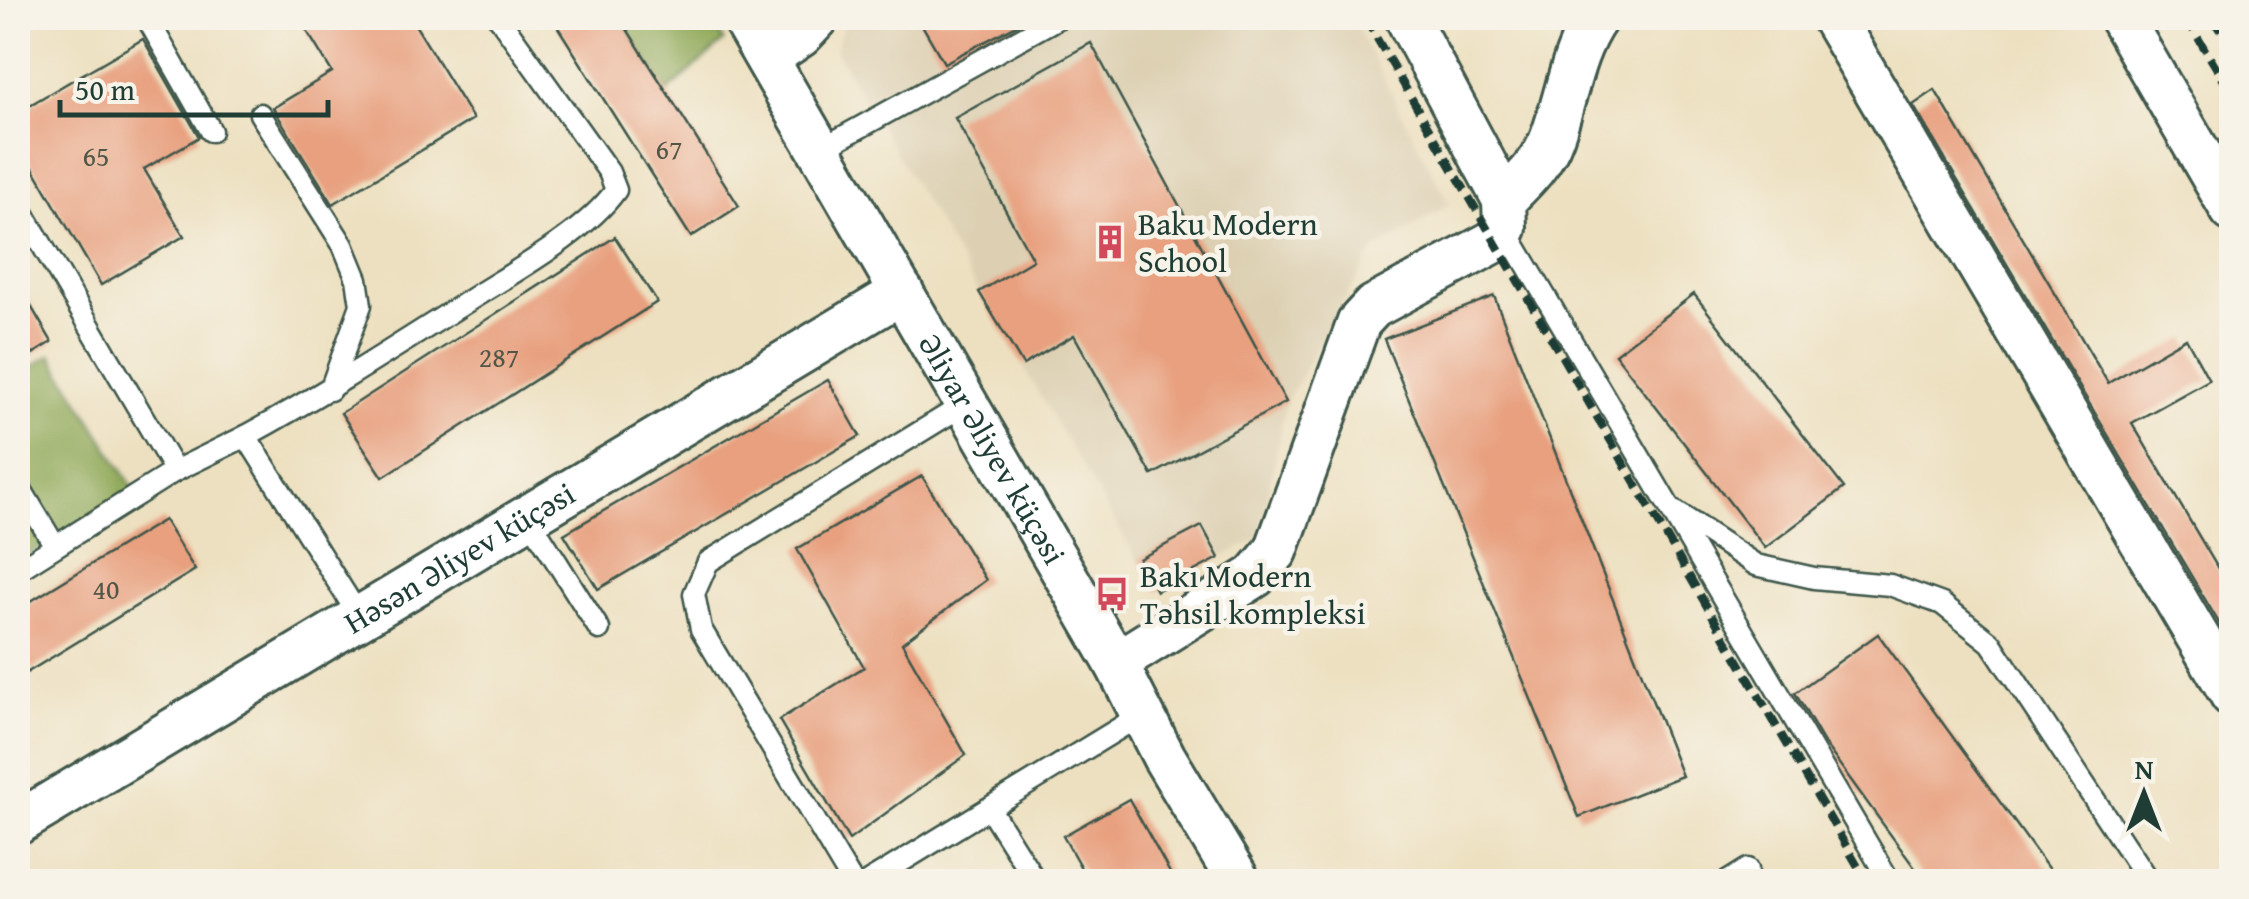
<svg xmlns="http://www.w3.org/2000/svg" width="2249" height="899" font-family="'Gentium Book Plus',serif">
	<style>
		.built { fill: #ddd0b2 }
		.forest { fill: #92aa5b; stroke: #587448; stroke-width: 2.5 }
		.building { fill: #e8a07f }
		.lines { fill: none; stroke-linecap: round; stroke-linejoin: round }
		.lane-casing { stroke: #3e5549; stroke-width: 25 }
		.street-casing { stroke: #3e5549; stroke-width: 48 }
		.lane { stroke: #fff; stroke-width: 20 }
		.street { stroke: #fff; stroke-width: 42 }
		.rail { stroke: #1f3d34; stroke-width: 8; stroke-dasharray: 15 8; stroke-linecap: butt }
		.labels { text-anchor: middle; stroke-width: 9; stroke-linejoin: round; paint-order: stroke }
		.number-label { font-size: 28px; fill: #515647 }
		.poi-label { font-size: 32px; fill: #1f3d34; stroke: #f7f3e8; text-anchor: start }
		.street-label { font-size: 32px; fill: #1f3d34; stroke: #f7f3e8 }
	</style>
	<rect width="100%" height="100%" fill="#f7f3e8"/>
	<filter id="ink" filterUnits="userSpaceOnUse"><feTurbulence type="fractalNoise" baseFrequency=".01" numOctaves="2"/><feDisplacementMap in="SourceGraphic" scale="20" xChannelSelector="R" yChannelSelector="G"/><feConvolveMatrix kernelMatrix="1 2 1 2 8 2 1 2 1" color-interpolation-filters="sRGB"/></filter>
	<filter id="wash" filterUnits="userSpaceOnUse"><feTurbulence type="fractalNoise" baseFrequency=".0048" numOctaves="4" result="noise"/><feDisplacementMap in="SourceGraphic" scale="40" xChannelSelector="R" yChannelSelector="G"/><feGaussianBlur stdDeviation="2.25" result="paint"/><feColorMatrix in="noise" values="0 0 0 0 0 0 0 0 0 0 0 0 0 0 0 0 0 1.4 0 .05"/><feComposite in="paint" operator="in"/></filter>
	<g filter="url(#wash)">
		<rect width="100%" height="100%" fill="#ede0c0"/>
		<polygon class="built" points="846,18 1352,18 1449,204 1372,253 1286,402 1259,538 1156,591 835,50"/>
		<g class="forest">
			<polygon points="620,18 709,18 724,41 667,92"/>
			<polygon points="51,355 135,491 18,561 18,375"/>
		</g>
		<g id="blocks">
			<g class="building">
				<polygon points="299,18 411,18 473,119 333,204 273,108 332,72"/>
				<polygon points="552,18 620,18 739,206 691,237"/>
				<polygon points="918,18 1030,18 944,63"/>
				<polygon points="143,39 199,137 144,169 184,236 101,285 18,142 18,112"/>
				<polygon points="1091,43 1286,402 1152,475 1074,335 1023,365 979,292 1033,260 955,118"/>
				<polygon points="1935,90 2108,383 2186,338 2209,380 2132,423 2232,592 2232,645 1913,105"/>
				<polygon points="615,237 657,302 383,477 341,413"/>
				<polygon points="18,284 52,342 18,363"/>
				<polygon points="1694,294 1844,488 1765,548 1615,354"/>
				<polygon points="1494,296 1682,776 1579,817 1384,339"/>
				<polygon points="828,380 860,436 598,589 564,534"/>
				<polygon points="922,476 986,580 902,643 966,755 849,840 779,720 864,667 797,549"/>
				<polygon points="164,520 195,570 18,678 18,609"/>
				<polygon points="1202,526 1219,558 1156,591 1139,559"/>
				<polygon points="1878,634 2058,882 1925,882 1824,743 1795,693"/>
				<polygon points="1129,799 1175,882 1089,882 1063,836"/>
			</g>
		</g>
	</g>
	<g filter="url(#ink)">
		<use href="#blocks" fill-opacity="0" stroke="#3e5549" stroke-width="2.5"/>
		<g class="lines">
			<g class="lane-casing">
				<g id="lane">
					<polyline points="147,18 211,131"/>
					<polyline points="260,114 343,245 357,279 361,305 330,390"/>
					<polyline points="821,149 1058,18"/>
					<polyline points="18,204 175,471 246,436"/>
					<polyline points="1505,228 1890,882"/>
					<polyline points="18,490 22,491 55,546"/>
					<polyline points="1676,512 1756,565 1814,578 1890,585 1942,604 1991,643 2149,882"/>
					<polyline points="529,518 599,629"/>
					<polyline points="18,570 175,471"/>
					<path d="M361,619L246,436C325,393 400,344 476,296C519,269 587,231 616,190L609,172L499,18"/>
					<polyline points="990,809 1036,882"/>
					<polyline points="852,882 701,629 694,594 708,562 967,403"/>
					<polyline points="868,882 1141,715"/>
					<polyline points="1727,882 1748,869"/>
				</g>
			</g>
			<g class="street-casing">
				<g id="street">
					<path id="s1" d="M743,18L1116,663L1164,757L1239,882"/>
					<polyline points="1833,18 2232,695"/>
					<polyline points="2121,18 2232,210"/>
					<polyline points="767,58 801,35 817,18"/>
					<path d="M1504,200C1522,182 1543,163 1552,137C1567,97 1571,54 1596,18"/>
					<polyline points="1116,663 1255,576 1276,551 1359,322 1373,307 1495,241 1505,228 1504,200 1407,18"/>
					<path id="s2" d="M18,823L902,292"/>
				</g>
			</g>
			<use href="#lane" class="lane"/>
			<use href="#street" class="street"/>
			<g class="rail">
				<polyline points="1365,18 1867,882"/>
				<polyline points="2186,18 2232,94"/>
				<polyline points="2212,18 2232,49"/>
			</g>
		</g>
	</g>
	<defs>
		<g id="building-bare" transform="scale(2.7)"><path d="M-4-6H4V6H1V3H-1V6H-4ZM-2.5-4.3h1.7v1.8h-1.7ZM.8-4.3h1.7v1.8H.8ZM-2.5-1h1.7V.8h-1.7ZM.8-1h1.7V.8H.8Z" fill="#d1495b" stroke="#f7f3e8" stroke-width="2.5" paint-order="stroke"/></g>
		<g id="bus-bare" transform="scale(2.7)"><path d="M-5-6H5V4H4V6H2V4H-2V6H-4V4H-5ZM-3.5-4V0h7V-4ZM-3.5 1.2v1.5H-2V1.2ZM2 1.2v1.5H3.5V1.2Z" fill="#d1495b" stroke="#f7f3e8" stroke-width="2.5" paint-order="stroke"/></g>
	</defs>
	<g fill-rule="evenodd">
		<use href="#building-bare" x="1110" y="242"/>
		<use href="#bus-bare" x="1112" y="594"/>
	</g>
	<g class="labels">
		<g class="number-label">
			<text x="669" y="159">67</text>
			<text x="96" y="166">65</text>
			<text x="499" y="367">287</text>
			<text x="106" y="599">40</text>
		</g>
		<g class="poi-label">
			<text x="1138" y="235">Baku Modern<tspan x="1138" dy="37">School</tspan></text>
			<text x="1140" y="587">Bakı Modern<tspan x="1140" dy="37">Təhsil kompleksi</tspan></text>
		</g>
		<g class="street-label">
			<text dy="11" stroke="none"><textPath href="#s1" startOffset="498">Əliyar Əliyev küçəsi</textPath></text>
			<text dy="11" stroke="none"><textPath href="#s2" startOffset="515">Həsən Əliyev küçəsi</textPath></text>
		</g>
	</g>
	<rect width="2249" height="899" fill="none" stroke="#f7f3e8" stroke-width="60"/>
	<g transform="translate(2144 794)" stroke="#f7f3e8" stroke-width="8" paint-order="stroke">
	<path d="M0-8L18 38L0 25L-18 38Z" fill="#1f3d34"/>
	<text y="-15" font-size="28" font-weight="bold" text-anchor="middle" fill="#1f3d34">N</text>
	</g>
	<path d="M60 100v15h268v-15" fill="none" stroke="#1f3d34" stroke-width="5"/>
	<text x="75" y="100" font-size="30" fill="#1f3d34" stroke="#f7f3e8" stroke-width="8" paint-order="stroke">50 m</text>
</svg>
